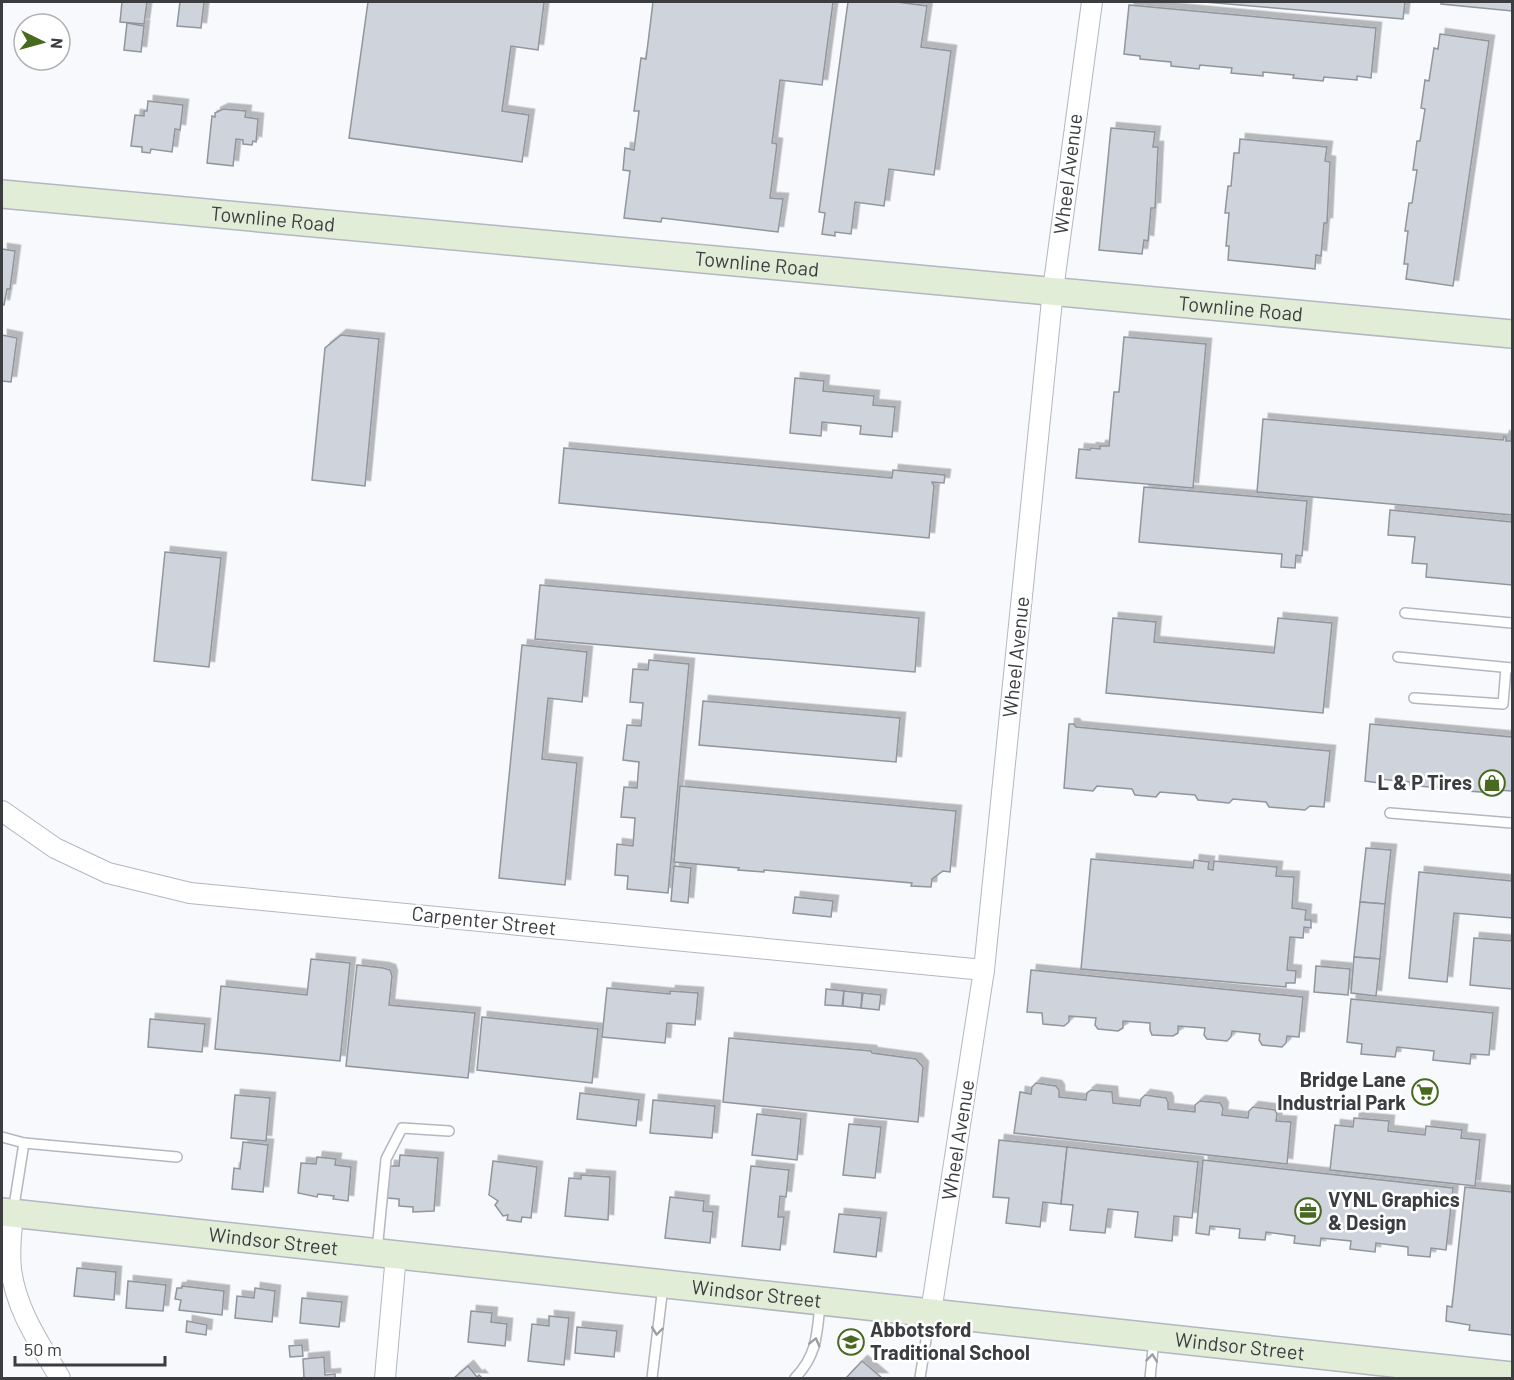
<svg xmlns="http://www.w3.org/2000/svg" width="1514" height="1380" font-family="Barlow,sans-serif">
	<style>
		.building { fill: #ced3dc; stroke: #90959e; stroke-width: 1.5; filter: url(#shadow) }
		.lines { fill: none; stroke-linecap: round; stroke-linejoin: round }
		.lane-casing { stroke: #b2b7c0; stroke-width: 12 }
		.street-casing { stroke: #b2b7c0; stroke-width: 22 }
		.secondary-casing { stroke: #b2b7c0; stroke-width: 30 }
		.lane { stroke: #fff; stroke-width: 9 }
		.street { stroke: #fff; stroke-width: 20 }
		.secondary { stroke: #e2edd7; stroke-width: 27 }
		.oneway { stroke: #9d9ea0 }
		.labels { text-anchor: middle; stroke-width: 5; stroke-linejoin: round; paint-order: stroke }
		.street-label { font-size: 20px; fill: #3b3d41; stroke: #fff }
		.poi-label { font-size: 20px; font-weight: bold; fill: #3b3d41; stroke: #fff; text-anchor: end }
	</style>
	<defs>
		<filter id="shadow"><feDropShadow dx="5.5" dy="-5.5" stdDeviation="0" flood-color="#0004"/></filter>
	</defs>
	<rect width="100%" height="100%" fill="#f7f9fd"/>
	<g class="building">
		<polygon points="122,2 147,2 144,24 120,22"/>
		<polygon points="180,2 204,2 201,28 177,26"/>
		<polygon points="368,2 544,2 538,50 511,46 502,111 529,115 522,162 349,138"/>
		<polygon points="653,2 833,2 822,85 780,80 772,143 777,144 770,198 783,199 778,232 662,218 661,222 624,218 630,171 623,170 625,148 634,150 639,111 634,111 641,58 646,59"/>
		<polygon points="848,2 897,2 927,6 921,47 951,51 934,175 889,169 884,206 855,202 851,234 835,232 835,236 822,234 825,213 819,212"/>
		<polygon points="1204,2 1405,2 1403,19"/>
		<polygon points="1441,2 1512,2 1512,11 1441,4"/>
		<polygon points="1129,5 1376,28 1371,78 1357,76 1357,80 1324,77 1323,81 1293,78 1294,75 1263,72 1263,76 1231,73 1232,68 1200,65 1199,69 1171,66 1171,62 1140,59 1140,56 1124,54"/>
		<polygon points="127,23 144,26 141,52 124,50"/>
		<polygon points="1440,34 1489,41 1453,286 1406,279 1408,264 1404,264 1408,231 1405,231 1409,203 1412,203 1417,170 1413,170 1417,141 1420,141 1425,109 1421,108 1425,80 1429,81 1434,48 1438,49"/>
		<polygon points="148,101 183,105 180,130 175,129 172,152 151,149 150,153 142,152 142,147 131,146 135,115 144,116 144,111 147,111"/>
		<polygon points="223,109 246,111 245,117 258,119 256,142 253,141 252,145 243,144 243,140 236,139 233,166 207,163 212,116 215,117 215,113"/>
		<polygon points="1111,128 1155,132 1153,147 1158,147 1155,208 1151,208 1148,241 1144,240 1142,254 1099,250"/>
		<polygon points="1240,139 1327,147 1325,161 1330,162 1327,223 1324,223 1321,256 1316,255 1315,269 1228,260 1229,246 1226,246 1229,213 1225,213 1228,186 1231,186 1234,153 1239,153"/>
		<polygon points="2,249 15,251 10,289 7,289 4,305 2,305"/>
		<polygon points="2,335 17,338 11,382 2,381"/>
		<polygon points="341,335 379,339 365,486 312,480 325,348"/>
		<polygon points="1124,337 1206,344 1193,488 1076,478 1079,449 1090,450 1091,448 1100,449 1100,446 1109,446 1114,392 1119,392"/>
		<polygon points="795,378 824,381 823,391 874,396 873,405 895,407 892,437 860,434 861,426 822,422 821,436 790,433"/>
		<polygon points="1263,419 1503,440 1504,436 1506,437 1506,441 1512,441 1512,515 1257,492"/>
		<polygon points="564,448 892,478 893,470 945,475 944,483 932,482 934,486 929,538 559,503"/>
		<polygon points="1144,487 1307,501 1302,556 1296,555 1295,568 1281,567 1282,554 1139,542"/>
		<polygon points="1390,510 1512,522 1512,585 1426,577 1427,564 1412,563 1415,537 1388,535"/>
		<polygon points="165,552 221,558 209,667 154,661"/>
		<polygon points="540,585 919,618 915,672 535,639"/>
		<polygon points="1113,618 1156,622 1154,642 1274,653 1278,618 1332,623 1323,713 1106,693"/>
		<polygon points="522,645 587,652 582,702 548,698 544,738 542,759 577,763 565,885 499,878"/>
		<polygon points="649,660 689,664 668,893 627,889 628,876 615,875 617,844 633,846 635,818 621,817 624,787 637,788 639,762 623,760 627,725 641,726 643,703 630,702 633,669 648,670"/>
		<polygon points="703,701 900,718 896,762 699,745"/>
		<polygon points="1069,724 1074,724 1076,727 1330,751 1324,807 1310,806 1305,810 1269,807 1266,802 1233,799 1229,803 1198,800 1195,795 1160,792 1156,797 1135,795 1132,789 1097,786 1093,791 1064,788"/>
		<polygon points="1370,724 1512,737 1512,791 1496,790 1495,793 1467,791 1468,787 1438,785 1438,788 1410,785 1410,782 1379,779 1379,783 1365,781"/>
		<polygon points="680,786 956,811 950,872 943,871 932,879 931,887 911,886 912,883 764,870 764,872 738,870 739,868 674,862"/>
		<polygon points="1366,848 1391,850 1385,904 1360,902"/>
		<polygon points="1091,859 1193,868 1194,860 1209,862 1208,869 1213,870 1214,861 1277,867 1276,876 1294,877 1292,908 1306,910 1305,920 1311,920 1311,928 1304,927 1303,938 1290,937 1287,970 1296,971 1295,983 1286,983 1286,987 1081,969"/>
		<polygon points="674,866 691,868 688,903 671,901"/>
		<polygon points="1419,872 1512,881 1512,918 1454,913 1447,982 1409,978"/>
		<polygon points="795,897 833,901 831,917 793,913"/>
		<polygon points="1360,902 1385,904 1380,959 1354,957"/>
		<polygon points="1474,938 1512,941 1512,989 1470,985"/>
		<polygon points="1354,957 1380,959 1376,996 1351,993"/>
		<polygon points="311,959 350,963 340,1061 215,1049 221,986 307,995"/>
		<polygon points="357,965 383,968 390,970 392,976 389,1005 475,1013 468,1078 346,1066"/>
		<polygon points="1316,966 1350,969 1348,995 1314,992"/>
		<polygon points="1031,970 1303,997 1299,1037 1287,1036 1286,1043 1282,1047 1262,1045 1259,1040 1260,1034 1232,1031 1231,1037 1227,1041 1207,1039 1204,1035 1205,1028 1178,1026 1178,1033 1173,1036 1152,1035 1150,1030 1150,1023 1123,1021 1123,1028 1118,1031 1098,1029 1095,1025 1096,1018 1069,1016 1069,1022 1064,1026 1043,1024 1042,1013 1027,1012"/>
		<polygon points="607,988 670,994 670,991 698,993 695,1025 667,1023 665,1043 602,1037"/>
		<polygon points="826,989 844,991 842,1006 825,1005"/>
		<polygon points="844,991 862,993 861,1008 843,1006"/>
		<polygon points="863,993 881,995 879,1010 861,1008"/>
		<polygon points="1351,999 1493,1013 1489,1055 1471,1054 1470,1064 1433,1060 1434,1051 1397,1047 1395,1057 1361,1054 1362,1044 1347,1042"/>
		<polygon points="482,1017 598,1029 592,1083 477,1070"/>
		<polygon points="150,1019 205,1024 202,1052 148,1047"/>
		<polygon points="729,1038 871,1051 872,1053 916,1059 923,1067 918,1122 723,1102"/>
		<polygon points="1036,1083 1056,1086 1059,1090 1059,1097 1086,1100 1087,1093 1091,1090 1112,1092 1113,1103 1140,1106 1141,1099 1145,1095 1166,1098 1168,1102 1168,1109 1195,1112 1195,1105 1200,1101 1220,1103 1223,1108 1222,1115 1248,1118 1249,1111 1253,1107 1275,1110 1277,1114 1276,1121 1291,1122 1287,1164 1014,1133 1020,1092 1031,1094 1032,1087"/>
		<polygon points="580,1093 639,1100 636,1126 577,1119"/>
		<polygon points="235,1095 270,1098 266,1141 231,1138"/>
		<polygon points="653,1100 715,1106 712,1138 650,1133"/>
		<polygon points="757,1114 801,1119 797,1160 752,1155"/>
		<polygon points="1354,1118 1389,1121 1388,1131 1425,1135 1426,1126 1462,1130 1461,1138 1480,1140 1475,1186 1330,1170 1335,1125 1353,1127"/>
		<polygon points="849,1124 881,1127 875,1178 843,1175"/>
		<polygon points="999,1140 1067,1147 1061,1204 1043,1202 1040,1227 1006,1223 1009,1198 993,1197"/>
		<polygon points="243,1142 268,1145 263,1192 232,1189 234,1168 240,1169"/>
		<polygon points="1067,1147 1198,1162 1192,1218 1174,1216 1172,1241 1135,1237 1138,1212 1108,1209 1105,1233 1070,1230 1073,1205 1061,1204"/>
		<polygon points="400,1155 438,1158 434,1211 413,1212 413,1207 399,1206 399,1199 387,1198 389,1166 399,1166"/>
		<polygon points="317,1157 336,1159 335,1165 351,1167 348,1201 333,1199 334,1196 318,1194 317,1197 298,1193 301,1163 316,1164"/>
		<polygon points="1203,1160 1453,1188 1446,1250 1431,1248 1430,1257 1408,1255 1408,1247 1376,1243 1375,1252 1350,1249 1351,1241 1321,1238 1320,1246 1294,1243 1295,1236 1266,1232 1265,1240 1239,1238 1240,1229 1210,1226 1209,1235 1196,1233"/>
		<polygon points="493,1161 537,1167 531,1218 522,1217 521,1222 507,1220 508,1215 503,1216 495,1205 498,1201 489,1195"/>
		<polygon points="751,1166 789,1170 786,1197 780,1196 778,1217 784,1217 780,1250 742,1246"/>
		<polygon points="581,1175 610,1177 608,1220 565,1216 569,1178 581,1179"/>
		<polygon points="1465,1187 1512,1192 1512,1335 1469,1330 1470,1325 1446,1321 1447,1306 1452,1307"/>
		<polygon points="670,1197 704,1201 703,1211 713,1212 710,1243 665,1238"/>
		<polygon points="839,1214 881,1218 876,1257 834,1252"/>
		<polygon points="77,1268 116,1272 114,1300 74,1296"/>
		<polygon points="128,1281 166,1285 163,1311 126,1308"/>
		<polygon points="182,1286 224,1291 222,1315 179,1310 181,1300 175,1299 177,1288 182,1288"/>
		<polygon points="255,1288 275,1291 272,1322 235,1318 237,1296 254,1298"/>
		<polygon points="302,1298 342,1302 339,1327 300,1323"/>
		<polygon points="471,1311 492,1313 491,1322 507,1324 505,1346 468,1342"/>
		<polygon points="549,1316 569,1318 564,1365 528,1361 532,1324 549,1326"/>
		<polygon points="187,1321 207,1325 206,1335 186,1332"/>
		<polygon points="577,1327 617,1331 614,1357 575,1353"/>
		<polygon points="302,1345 303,1356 290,1357 289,1346"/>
		<polygon points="324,1357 325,1375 335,1374 335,1378 304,1378 303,1359"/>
		<polygon points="862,1361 882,1378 846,1378"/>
		<polygon points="468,1366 477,1377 479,1375 482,1378 454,1378"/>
	</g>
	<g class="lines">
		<g class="lane-casing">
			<g id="lane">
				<polyline points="1405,613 1512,623"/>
				<polyline points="1398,657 1512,668"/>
				<polyline points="1414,698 1503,704 1506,668"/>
				<polyline points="1390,813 1512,823"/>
				<polyline points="2,1137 24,1143 177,1157"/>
				<polyline points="13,1212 24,1143"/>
				<polyline points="377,1251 386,1159 402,1128 449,1131"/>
				<polyline points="652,1378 663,1286"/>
				<path d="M795,1378C817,1355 817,1335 820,1304"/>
				<polyline points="920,1378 930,1314"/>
				<polyline points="1150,1378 1154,1339"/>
			</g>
		</g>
		<g class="street-casing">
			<g id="street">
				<polyline points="2,811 55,848 108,873 190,893 984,970"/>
				<path d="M13,1214C11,1232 9,1251 11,1269C16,1310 40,1344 60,1378"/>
				<polyline points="931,1312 984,970 1053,290 1092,2"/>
				<polyline points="385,1378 396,1255"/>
			</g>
		</g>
		<g class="secondary-casing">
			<g id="secondary">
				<path id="s1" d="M2,194L1512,334"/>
				<path id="s2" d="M2,1212L1512,1376"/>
			</g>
		</g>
		<use href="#lane" class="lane"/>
		<use href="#street" class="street"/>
		<use href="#secondary" class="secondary"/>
	</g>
	<defs><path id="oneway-chevron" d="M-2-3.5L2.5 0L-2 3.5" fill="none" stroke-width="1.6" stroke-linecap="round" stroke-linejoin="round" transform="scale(1.5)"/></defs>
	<g class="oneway">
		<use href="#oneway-chevron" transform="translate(657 1331) rotate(97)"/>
		<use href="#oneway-chevron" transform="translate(815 1342) rotate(-76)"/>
		<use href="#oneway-chevron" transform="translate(1152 1358) rotate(-84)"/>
	</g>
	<defs>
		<g id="shop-ring" transform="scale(1.35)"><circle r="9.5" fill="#fff" stroke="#486920" stroke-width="1.5"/><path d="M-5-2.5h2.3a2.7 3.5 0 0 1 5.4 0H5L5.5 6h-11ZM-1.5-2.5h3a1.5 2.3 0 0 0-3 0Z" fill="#486920"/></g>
		<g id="supermarket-ring" transform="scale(1.35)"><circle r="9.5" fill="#fff" stroke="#486920" stroke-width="1.5"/><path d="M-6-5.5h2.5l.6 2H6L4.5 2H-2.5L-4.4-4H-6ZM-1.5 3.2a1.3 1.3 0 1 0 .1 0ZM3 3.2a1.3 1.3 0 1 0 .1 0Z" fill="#486920"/></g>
		<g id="office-ring" transform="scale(1.35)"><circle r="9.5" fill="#fff" stroke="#486920" stroke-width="1.5"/><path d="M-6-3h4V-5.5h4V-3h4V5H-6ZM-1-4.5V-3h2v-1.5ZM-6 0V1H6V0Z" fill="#486920"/></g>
		<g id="school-ring" transform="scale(1.35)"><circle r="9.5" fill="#fff" stroke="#486920" stroke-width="1.5"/><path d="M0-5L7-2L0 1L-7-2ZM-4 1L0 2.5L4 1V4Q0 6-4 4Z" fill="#486920"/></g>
	</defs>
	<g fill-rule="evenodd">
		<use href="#shop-ring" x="1492" y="783"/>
		<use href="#supermarket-ring" x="1425" y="1092"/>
		<use href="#office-ring" x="1308" y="1211"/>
		<use href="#school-ring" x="851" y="1342"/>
	</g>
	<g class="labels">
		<g class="street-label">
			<text transform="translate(1068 174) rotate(-83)" y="7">Wheel Avenue</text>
			<text dy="7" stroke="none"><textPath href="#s1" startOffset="272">Townline Road</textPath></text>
			<text dy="7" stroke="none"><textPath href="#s1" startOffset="758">Townline Road</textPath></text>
			<text dy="7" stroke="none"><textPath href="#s1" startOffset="1244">Townline Road</textPath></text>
			<text transform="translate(1016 657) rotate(-84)" y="7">Wheel Avenue</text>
			<text transform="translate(484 921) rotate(6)" y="7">Carpenter Street</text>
			<text transform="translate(958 1140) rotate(-81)" y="7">Wheel Avenue</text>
			<text dy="7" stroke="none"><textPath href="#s2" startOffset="273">Windsor Street</textPath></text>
			<text dy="7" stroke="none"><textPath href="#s2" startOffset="759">Windsor Street</textPath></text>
			<text dy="7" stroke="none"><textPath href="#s2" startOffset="1245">Windsor Street</textPath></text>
		</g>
		<g class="poi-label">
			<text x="1472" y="790">L &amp; P Tires</text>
			<text x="1406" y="1087">Bridge Lane<tspan x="1406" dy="23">Industrial Park</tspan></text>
			<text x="1328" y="1207" text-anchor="start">VYNL Graphics<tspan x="1328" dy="23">&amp; Design</tspan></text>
			<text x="870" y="1337" text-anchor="start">Abbotsford<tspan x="870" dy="23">Traditional School</tspan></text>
		</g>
	</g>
	<rect width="1514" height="1380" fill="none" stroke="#3b3d41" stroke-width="6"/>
	<g transform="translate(42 42) rotate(95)"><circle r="28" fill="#ffffff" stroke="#b1b1b3" stroke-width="1.5"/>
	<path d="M0-4.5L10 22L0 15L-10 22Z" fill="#486920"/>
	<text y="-9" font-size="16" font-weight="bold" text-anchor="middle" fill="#3b3d41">N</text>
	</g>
	<path d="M15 1356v9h150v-9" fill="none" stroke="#3b3d41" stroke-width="3"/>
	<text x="24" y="1356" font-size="18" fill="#3b3d41" stroke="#ffffff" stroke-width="4.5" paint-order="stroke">50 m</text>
</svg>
